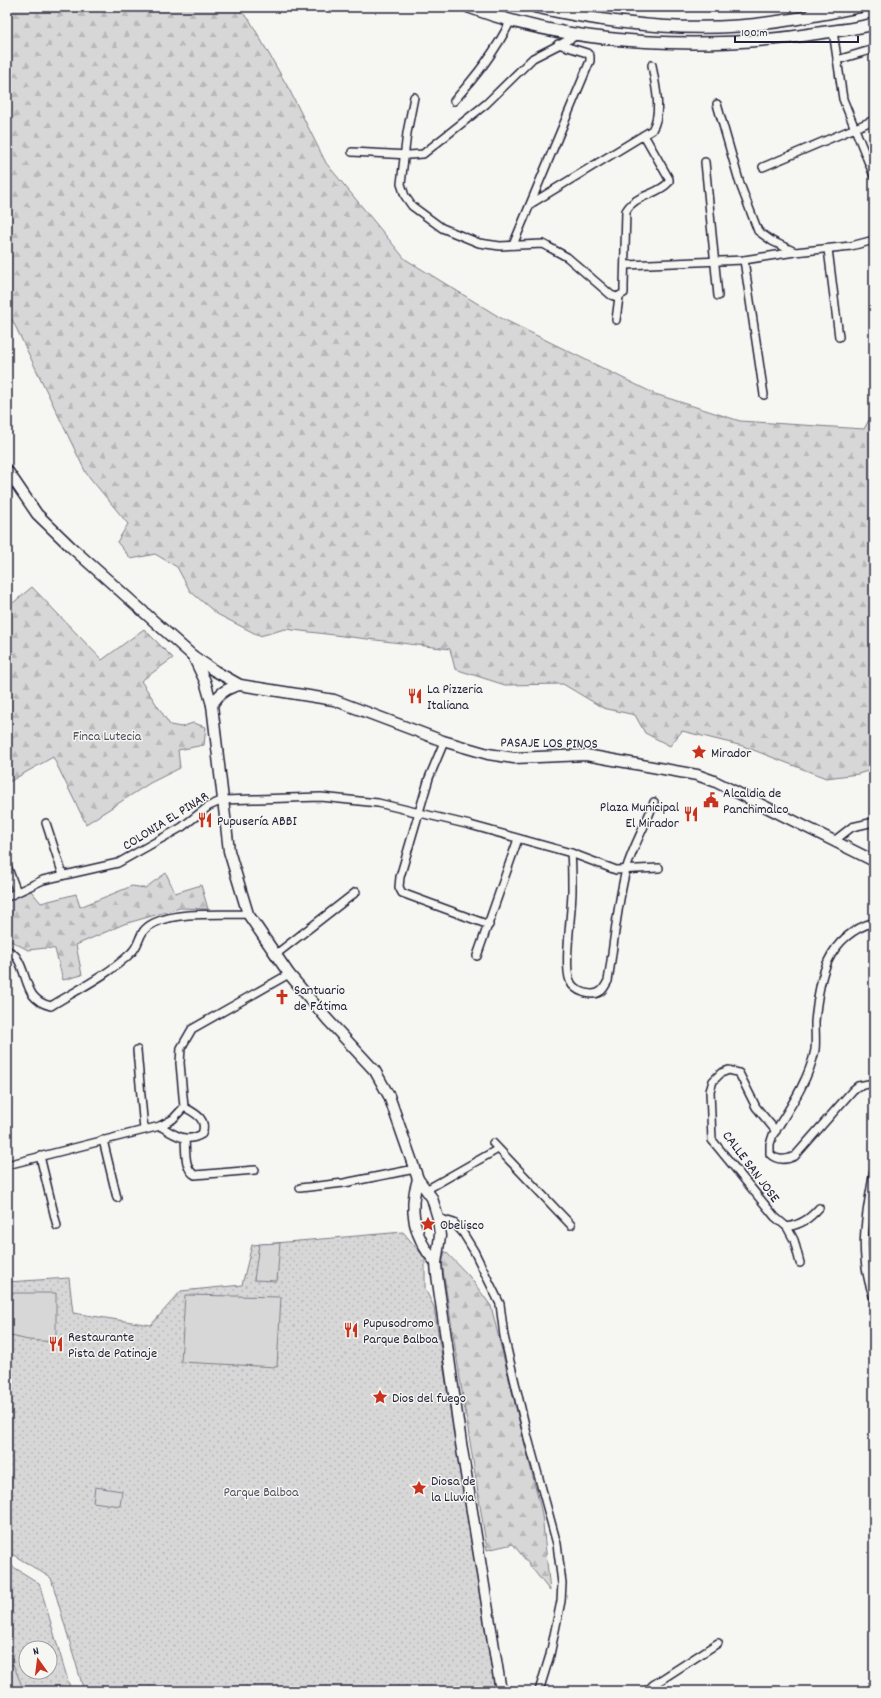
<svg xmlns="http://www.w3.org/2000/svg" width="881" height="1698" font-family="Dekko,sans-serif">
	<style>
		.green { fill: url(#green-dots); stroke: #7c7c89; fill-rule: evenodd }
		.forest { fill: url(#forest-firs); stroke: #7c7c89 }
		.pitch { fill: #d7d7d7; stroke: #7c7c89 }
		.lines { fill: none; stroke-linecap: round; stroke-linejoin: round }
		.minor-casing { stroke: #22223b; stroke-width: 10 }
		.secondary-casing { stroke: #22223b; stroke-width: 13 }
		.trunk-casing { stroke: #22223b; stroke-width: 14 }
		.minor { stroke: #f6f6f2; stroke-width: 7 }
		.secondary { stroke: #f6f6f2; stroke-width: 10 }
		.trunk { stroke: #f6f6f2; stroke-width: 11 }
		.labels { text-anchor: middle; stroke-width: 3; stroke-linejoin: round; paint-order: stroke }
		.poi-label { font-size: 14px; fill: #22223b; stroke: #f6f6f2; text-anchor: start }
		.park-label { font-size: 14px; fill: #4f4f62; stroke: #f6f6f2 }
		.street-label { font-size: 14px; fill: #22223b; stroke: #f6f6f2 }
	</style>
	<defs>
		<pattern id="green-dots" width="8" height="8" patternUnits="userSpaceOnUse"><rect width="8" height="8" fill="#d7d7d7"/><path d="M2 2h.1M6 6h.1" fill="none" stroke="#b8b8b9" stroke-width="1.8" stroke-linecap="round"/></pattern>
		<pattern id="forest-firs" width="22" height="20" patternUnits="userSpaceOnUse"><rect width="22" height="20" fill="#d7d7d7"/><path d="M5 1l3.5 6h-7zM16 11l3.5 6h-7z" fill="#b8b8b9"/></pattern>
	</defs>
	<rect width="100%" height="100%" fill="#f6f6f2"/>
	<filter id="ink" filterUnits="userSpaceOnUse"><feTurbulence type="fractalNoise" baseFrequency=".025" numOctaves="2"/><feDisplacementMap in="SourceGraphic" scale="8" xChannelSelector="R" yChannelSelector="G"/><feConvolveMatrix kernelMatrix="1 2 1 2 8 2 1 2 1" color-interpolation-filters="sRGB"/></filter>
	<g filter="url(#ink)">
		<g class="green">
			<polygon points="403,1232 425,1258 425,1289 434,1307 495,1691 84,1691 51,1578 7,1551 7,1282 69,1278 73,1313 151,1325 181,1291 242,1285 252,1245"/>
			<path d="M7,1563L39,1583L71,1691H7ZM26,1648H50V1672H26Z"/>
		</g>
		<g class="forest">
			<polygon points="7,7 236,7 249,19 290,91 326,163 405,259 501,318 655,394 740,421 864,429 874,411 874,769 858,774 826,778 743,746 682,731 670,746 645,733 635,715 603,708 563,684 505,685 455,669 450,649 285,629 260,636 217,614 190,591 177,567 155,554 131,559 117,542 128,524 86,473 7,309"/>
			<polygon points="32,587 102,660 144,629 173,658 141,681 170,725 181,727 193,723 206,727 204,745 178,750 180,768 150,783 86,824 53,757 7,783 7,608"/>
			<polygon points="166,873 175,893 201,885 208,909 180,908 124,924 76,945 82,975 63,980 55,949 46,948 28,950 7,939 7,901 31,891 41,903 76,894 80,907 132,886 145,888"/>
			<polygon points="445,1251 469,1276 491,1306 542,1514 550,1591 513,1544 487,1550 442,1264"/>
		</g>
		<g class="pitch">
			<polygon points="280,1243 277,1281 254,1280 259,1244"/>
			<polygon points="10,1293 56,1293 56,1342 28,1340 7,1335"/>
			<polygon points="185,1295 281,1297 277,1367 181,1362"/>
			<polygon points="95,1487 122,1491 120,1506 93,1502"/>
			<polygon points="13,1664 24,1691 7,1691 7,1667"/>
		</g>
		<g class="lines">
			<g class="minor-casing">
				<g id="minor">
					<polyline points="806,16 816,7"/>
					<polyline points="833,31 843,99 874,176"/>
					<polyline points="837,60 874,49"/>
					<path d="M414,97L407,133L401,184L405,196L412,206L442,228L479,243L500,246L543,244L567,257L611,295L617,297L624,293V286L626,211C635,194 657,196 669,182V179L644,135"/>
					<path d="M454,101C476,76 496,51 511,20"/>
					<polyline points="717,104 740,184 758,231 772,241 795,252"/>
					<polyline points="352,152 409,155 423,154 486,104 533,58 578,35"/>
					<polyline points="705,162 718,296"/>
					<polyline points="763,167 874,120"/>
					<path d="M532,203L652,130C663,112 655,85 652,65"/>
					<polyline points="513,245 590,61 590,56 587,53 558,44"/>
					<polyline points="828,249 839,337"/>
					<polyline points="744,260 764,395"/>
					<polyline points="626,265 744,260 795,252 851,246 874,240"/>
					<polyline points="616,320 619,297"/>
					<polyline points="444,742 429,778 400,877 399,887 402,893 489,925"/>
					<polyline points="46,823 63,875"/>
					<polyline points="834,841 852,827 874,822"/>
					<path d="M571,853C572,864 572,875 572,886C573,908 563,964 570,981C574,991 592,998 601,991C604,989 606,984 608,981C614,944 617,905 626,870C633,846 646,825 654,802"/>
					<polyline points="7,866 17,892"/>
					<polyline points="7,897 43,880 118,863 182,827 209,806 223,800 321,797 378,803 470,825 571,853 616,870 659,868"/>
					<path d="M874,922C826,937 819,978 815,1022C815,1031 816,1041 815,1050C809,1080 789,1109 773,1135L770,1144V1154C777,1161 787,1160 795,1156L853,1090L858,1086L874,1083"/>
					<path d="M7,950C10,952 15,954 17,958C29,977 24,1000 51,1006C77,990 108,975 131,953C142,943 136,932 154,923C179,911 221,915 248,914"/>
					<polyline points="275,955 356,892"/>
					<polyline points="477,956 518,839"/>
					<polyline points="137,1050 144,1130"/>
					<path d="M160,1126C173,1134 186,1144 202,1134C208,1119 195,1113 184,1107"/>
					<path d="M776,1131L756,1107L739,1073L729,1070L721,1073L713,1081L710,1091L712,1140L775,1217L787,1227C802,1224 809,1219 819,1208"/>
					<path d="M185,1139C186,1151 184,1169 195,1175L255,1170"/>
					<polyline points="103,1140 117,1198"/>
					<polyline points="493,1143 571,1225"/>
					<polyline points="40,1156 57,1226"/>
					<polyline points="7,1165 160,1126 173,1119 184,1107 180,1063 181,1048 192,1029 289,974"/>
					<path d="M874,1171C866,1216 857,1253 874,1298"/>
					<polyline points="300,1188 344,1183 415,1169"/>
					<polyline points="426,1190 498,1149"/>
					<polyline points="438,1218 454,1223 463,1233 474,1251 500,1304 504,1336 528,1438 557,1544 562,1583 561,1601 550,1655 539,1691"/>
					<polyline points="787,1227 794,1240 800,1263"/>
					<polyline points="647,1691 653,1685 718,1643"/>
				</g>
			</g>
			<g class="secondary-casing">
				<g id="secondary">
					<polyline points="7,470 37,514 71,547 193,656 215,671 240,685 334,700 443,741 488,754 514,758 586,755 697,775 714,781 874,861"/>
					<polyline points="193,656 205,681 212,705 229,851 248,914 289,974 327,1019 375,1071 389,1096 418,1179 432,1198 438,1218 440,1236 436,1263 437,1275 461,1443 501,1691"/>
					<path d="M212,705C219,693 227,688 240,685"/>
					<path d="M418,1179C408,1210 414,1238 436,1263"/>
				</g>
			</g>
			<g class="trunk-casing">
				<g id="trunk">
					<path d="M469,7C575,47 715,51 826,32C842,30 859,28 874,24"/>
					<path d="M536,7C602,22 671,31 738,26C779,23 818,15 858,7"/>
				</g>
			</g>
			<use href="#minor" class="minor"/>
			<use href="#secondary" class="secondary"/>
			<use href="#trunk" class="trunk"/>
		</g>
	</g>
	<defs>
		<g id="restaurant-bare" transform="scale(1.2)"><path d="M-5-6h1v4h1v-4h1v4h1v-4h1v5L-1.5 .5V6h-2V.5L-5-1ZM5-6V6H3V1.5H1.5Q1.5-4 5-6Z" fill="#c8321e" stroke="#f6f6f2" stroke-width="2.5" paint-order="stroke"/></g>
		<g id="sight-bare" transform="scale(1.2)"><path d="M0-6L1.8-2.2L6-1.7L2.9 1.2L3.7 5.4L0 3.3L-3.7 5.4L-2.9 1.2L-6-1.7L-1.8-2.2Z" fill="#c8321e" stroke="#f6f6f2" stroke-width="2.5" paint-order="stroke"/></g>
		<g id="civic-bare" transform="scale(1.2)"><path d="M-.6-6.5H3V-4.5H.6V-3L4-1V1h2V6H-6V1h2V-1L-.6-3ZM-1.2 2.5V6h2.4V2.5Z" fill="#c8321e" stroke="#f6f6f2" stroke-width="2.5" paint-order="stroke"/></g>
		<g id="church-bare" transform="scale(1.2)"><path d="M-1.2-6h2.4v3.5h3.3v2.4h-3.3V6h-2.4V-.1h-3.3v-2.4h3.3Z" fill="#c8321e" stroke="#f6f6f2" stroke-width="2.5" paint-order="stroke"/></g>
	</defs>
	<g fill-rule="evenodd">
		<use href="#restaurant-bare" x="415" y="696"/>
		<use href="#sight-bare" x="699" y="752"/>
		<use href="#civic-bare" x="711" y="800"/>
		<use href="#restaurant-bare" x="691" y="814"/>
		<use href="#restaurant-bare" x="205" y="820"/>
		<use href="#church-bare" x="282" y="997"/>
		<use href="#sight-bare" x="428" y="1224"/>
		<use href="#restaurant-bare" x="351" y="1330"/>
		<use href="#restaurant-bare" x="56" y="1344"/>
		<use href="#sight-bare" x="380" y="1397"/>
		<use href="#sight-bare" x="419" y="1488"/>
	</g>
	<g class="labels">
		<g class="poi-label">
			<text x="427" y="693">La Pizzeria<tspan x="427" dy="16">Italiana</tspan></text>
			<text x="711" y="757">Mirador</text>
			<text x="723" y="797">Alcaldia de<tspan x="723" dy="16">Panchimalco</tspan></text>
			<text x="679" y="811" text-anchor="end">Plaza Municipal<tspan x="679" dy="16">El Mirador</tspan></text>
			<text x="217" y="825">Pupusería ABBI</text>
			<text x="294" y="994">Santuario<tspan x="294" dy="16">de Fátima</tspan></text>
			<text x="440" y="1229">Obelisco</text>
			<text x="363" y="1327">Pupusodromo<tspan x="363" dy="16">Parque Balboa</tspan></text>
			<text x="68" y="1341">Restaurante<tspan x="68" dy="16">Pista de Patinaje</tspan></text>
			<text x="392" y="1402">Dios del fuego</text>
			<text x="431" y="1485">Diosa de<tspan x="431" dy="16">la Lluvia</tspan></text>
		</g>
		<g class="park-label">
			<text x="107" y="740">Finca Lutecia</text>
			<text x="261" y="1496">Parque Balboa</text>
		</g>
		<g class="street-label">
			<text transform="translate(549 742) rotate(1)" y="5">PASAJE LOS PINOS</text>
			<text transform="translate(165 820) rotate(-32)" y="5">COLONIA EL PINAR</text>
			<text transform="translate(752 1166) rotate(53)" y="5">CALLE SAN JOSE</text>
		</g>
	</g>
	<rect width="881" height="1698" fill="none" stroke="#f6f6f2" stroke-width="24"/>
	<rect x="12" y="12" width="857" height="1674" fill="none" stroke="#22223b" stroke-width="1.5" filter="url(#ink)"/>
	<g transform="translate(38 1660) rotate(346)"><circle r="19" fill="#f6f6f2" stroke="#a1a1a9"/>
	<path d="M0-3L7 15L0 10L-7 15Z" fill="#c8321e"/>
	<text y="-6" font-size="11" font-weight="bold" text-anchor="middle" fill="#22223b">N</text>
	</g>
	<path d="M735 36v6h123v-6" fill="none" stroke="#22223b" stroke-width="2"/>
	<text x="741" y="36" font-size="12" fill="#22223b" stroke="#f6f6f2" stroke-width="3" paint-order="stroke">100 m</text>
</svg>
